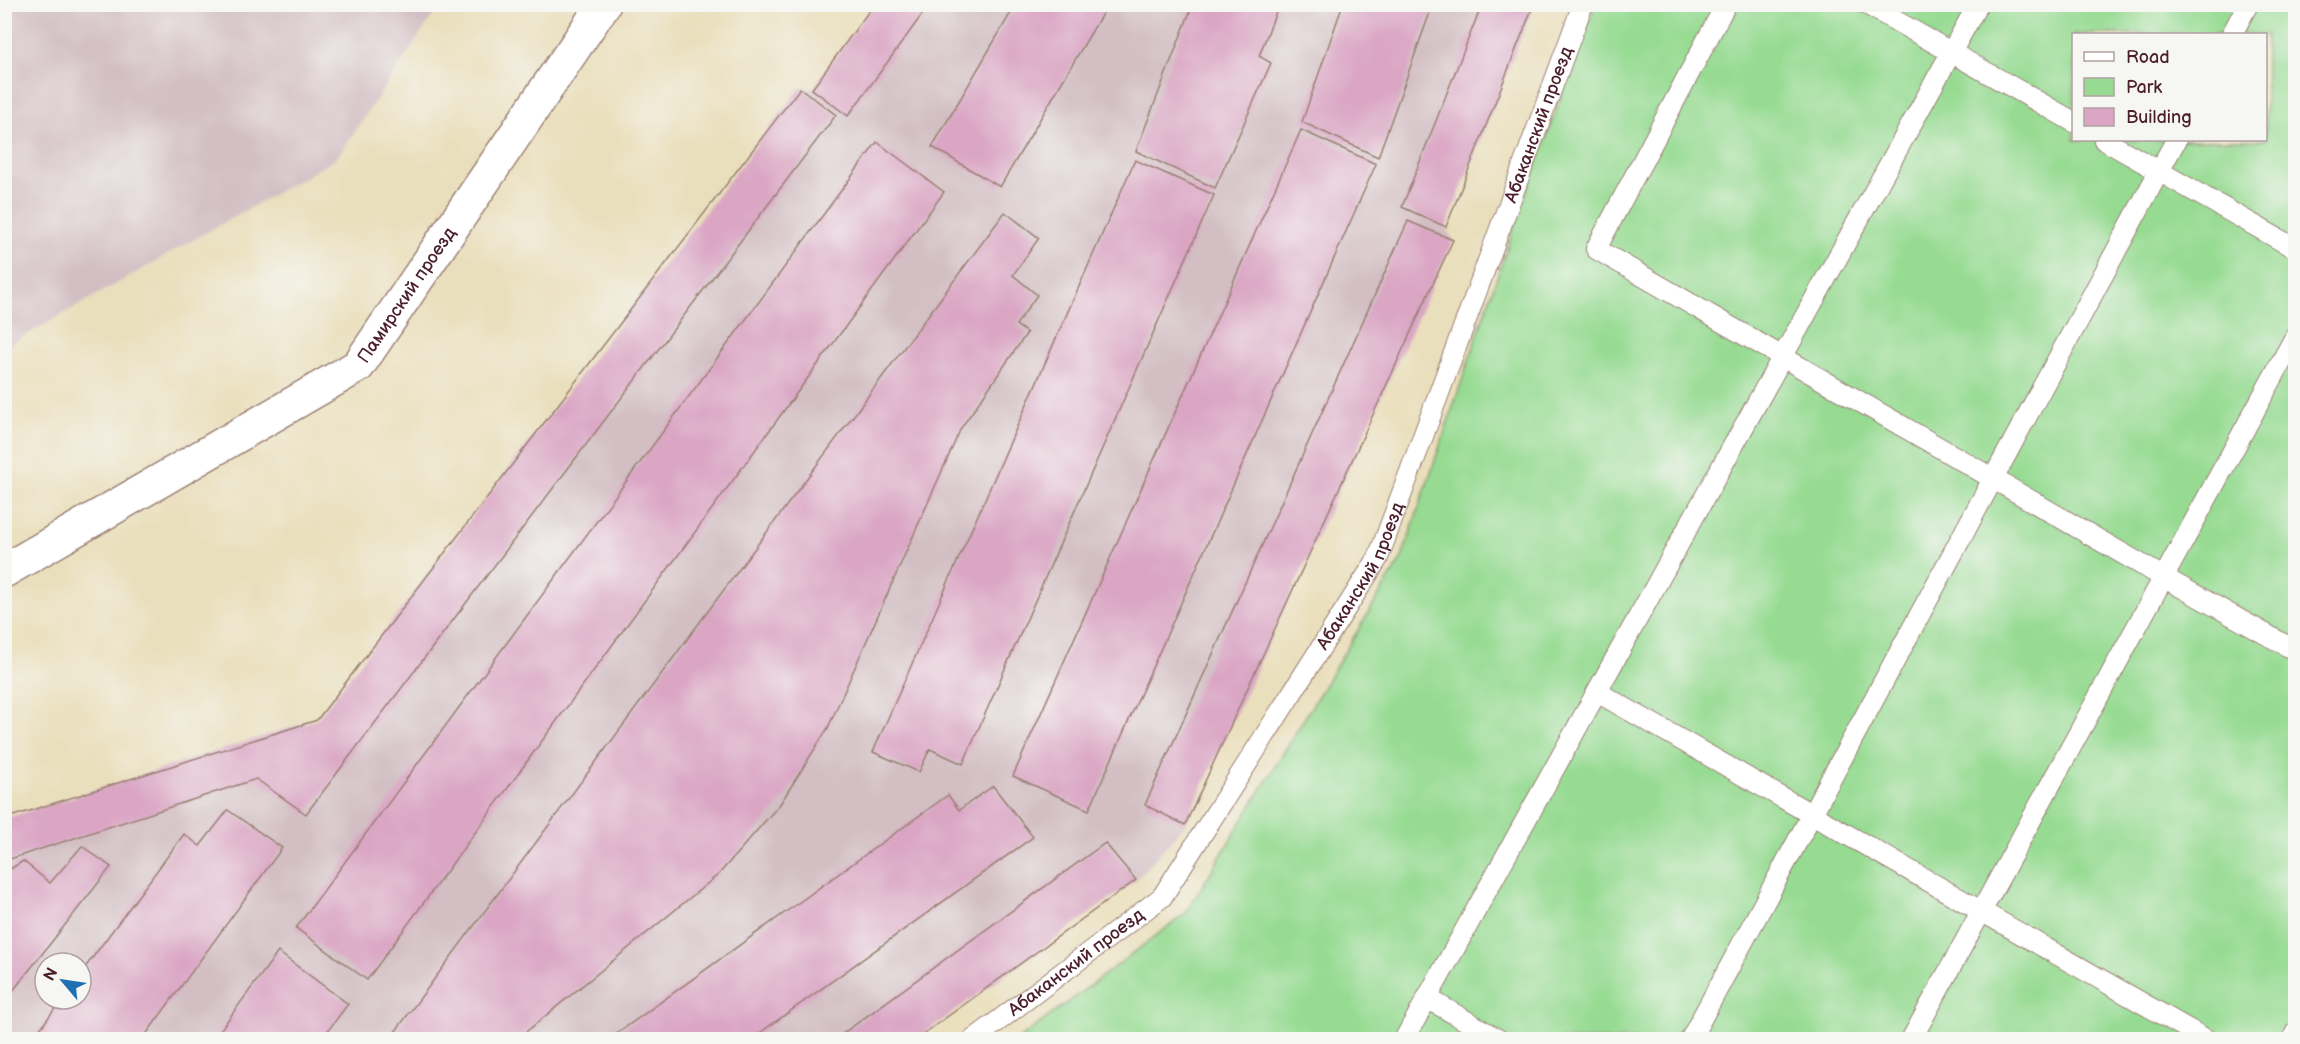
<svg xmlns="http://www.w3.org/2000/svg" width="2300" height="1044" font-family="'Balsamiq Sans',sans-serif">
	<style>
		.industrial { fill: #d2bec3; fill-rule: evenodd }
		.green { fill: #97db93; stroke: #707d5f; stroke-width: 1.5; fill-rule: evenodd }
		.building { fill: #daa6c4 }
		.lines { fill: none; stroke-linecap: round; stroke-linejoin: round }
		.service-casing { stroke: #9a7f74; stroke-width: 22 }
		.minor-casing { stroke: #9a7f74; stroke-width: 36 }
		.service { stroke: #fff; stroke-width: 20 }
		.minor { stroke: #fff; stroke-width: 33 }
		.labels { text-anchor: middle; stroke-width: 4.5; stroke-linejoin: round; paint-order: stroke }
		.street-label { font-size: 18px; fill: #4a1f2b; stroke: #f6f6f2 }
	</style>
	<rect width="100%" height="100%" fill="#f6f6f2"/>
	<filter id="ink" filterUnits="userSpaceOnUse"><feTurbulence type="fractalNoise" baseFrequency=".0167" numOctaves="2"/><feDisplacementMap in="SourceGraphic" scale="12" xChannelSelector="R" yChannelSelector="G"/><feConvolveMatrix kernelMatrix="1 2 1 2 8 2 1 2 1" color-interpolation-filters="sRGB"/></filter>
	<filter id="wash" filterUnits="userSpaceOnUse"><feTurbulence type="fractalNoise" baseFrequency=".008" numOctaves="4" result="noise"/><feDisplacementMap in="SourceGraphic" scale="24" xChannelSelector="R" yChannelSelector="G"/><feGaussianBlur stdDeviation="1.35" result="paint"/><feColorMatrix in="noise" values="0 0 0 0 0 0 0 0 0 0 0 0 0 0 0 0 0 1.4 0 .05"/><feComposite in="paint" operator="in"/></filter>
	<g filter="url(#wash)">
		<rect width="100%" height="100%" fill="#eadfbc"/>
		<g class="industrial">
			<polygon points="5,4 440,4 440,5 336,159 5,347"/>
			<path d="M874,5H1534L1446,227L1453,240L1185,825L1136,880L916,1039H5L4,819L317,719L800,88L812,89ZM45,963H81V999H45Z"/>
		</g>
		<path class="green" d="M1595,5H2295V1039L1018,1040L1186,913L1402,558L1521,206ZM2074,34H2266V140H2074Z"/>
		<g id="blocks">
			<g class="building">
				<polygon points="874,4 930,4 848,116 812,89"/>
				<polygon points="1016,4 1108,4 1000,187 932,147"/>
				<polygon points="1193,4 1279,4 1259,56 1271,63 1215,188 1136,151"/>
				<polygon points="1343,4 1433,4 1378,157 1302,122"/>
				<polygon points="1482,4 1534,4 1446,227 1402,207"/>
				<polygon points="800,88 836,115 306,814 256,779 4,861 4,819 317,720"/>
				<polygon points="1301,130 1376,164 1089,810 1013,776"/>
				<polygon points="877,142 944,192 367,980 296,928"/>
				<polygon points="1135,160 1214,195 963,764 930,749 919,772 873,752"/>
				<polygon points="1005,212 1039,238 1013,275 1037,295 1016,325 1027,333 961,428 828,728 780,804 719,874 516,1040 389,1040"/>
				<polygon points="1408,221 1453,240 1185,825 1145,805"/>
				<polygon points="993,786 1033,837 750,1040 608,1040 948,795 959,810"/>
				<polygon points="228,810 282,848 142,1040 32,1040 62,999 81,999 81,973 184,834 200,846"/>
				<polygon points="1105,843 1136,880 915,1040 834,1040"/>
				<polygon points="82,846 111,867 4,1002 4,873 23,861 50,883"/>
				<polygon points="278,952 348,1004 321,1040 213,1040"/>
			</g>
		</g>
	</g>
	<g filter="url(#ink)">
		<use href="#blocks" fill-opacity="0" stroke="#9a7f74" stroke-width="1.5"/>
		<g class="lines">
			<g class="service-casing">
				<g id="service">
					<polyline points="1726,4 1596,249 2163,577 2296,651"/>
					<polyline points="1866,4 2074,122"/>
					<polyline points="2232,34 2248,4"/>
					<polyline points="2104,140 2296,249"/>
					<polyline points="1597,692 2207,1040"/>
					<polyline points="1427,998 1499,1040"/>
					<path id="s1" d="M973,1040L1162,897L1378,558L1583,4"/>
					<polyline points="1404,1040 1978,4"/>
					<polyline points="1690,1040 2176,140"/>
					<polyline points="1911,1040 2296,335"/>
					<polyline points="2292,1040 2296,1032"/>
				</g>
			</g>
			<g class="minor-casing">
				<g id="minor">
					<path id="s2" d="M4,571L358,366L604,4"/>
				</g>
			</g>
			<use href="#service" class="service"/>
			<use href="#minor" class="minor"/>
		</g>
	</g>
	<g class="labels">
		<g class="street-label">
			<text dy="6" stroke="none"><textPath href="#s1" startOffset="1101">Абаканский проезд</textPath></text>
			<text dy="6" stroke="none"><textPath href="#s2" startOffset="495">Памирский проезд</textPath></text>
			<text dy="6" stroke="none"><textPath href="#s1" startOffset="615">Абаканский проезд</textPath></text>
			<text dy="6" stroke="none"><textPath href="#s1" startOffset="129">Абаканский проезд</textPath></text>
		</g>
	</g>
	<rect width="2300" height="1044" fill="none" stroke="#f6f6f2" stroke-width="24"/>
	<rect x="2072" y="33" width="195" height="108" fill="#f6f6f2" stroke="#b1a0a2" stroke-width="1.5"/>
	<rect x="2084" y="52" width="30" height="9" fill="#ffffff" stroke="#b1a0a2" stroke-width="1.5"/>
	<text x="2126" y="63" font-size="18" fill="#4a1f2b">Road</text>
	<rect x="2084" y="78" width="30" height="18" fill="#97db93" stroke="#b1a0a2" stroke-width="1.5"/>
	<text x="2126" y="93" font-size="18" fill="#4a1f2b">Park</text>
	<rect x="2084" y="108" width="30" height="18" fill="#daa6c4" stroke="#b1a0a2" stroke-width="1.5"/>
	<text x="2126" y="123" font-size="18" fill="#4a1f2b">Building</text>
	<g transform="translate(63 981) rotate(299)"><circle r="28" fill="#f6f6f2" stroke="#b1a0a2" stroke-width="1.5"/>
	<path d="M0-4.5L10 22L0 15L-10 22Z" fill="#1f6fb2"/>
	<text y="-9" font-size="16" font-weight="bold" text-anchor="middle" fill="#4a1f2b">N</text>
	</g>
</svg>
